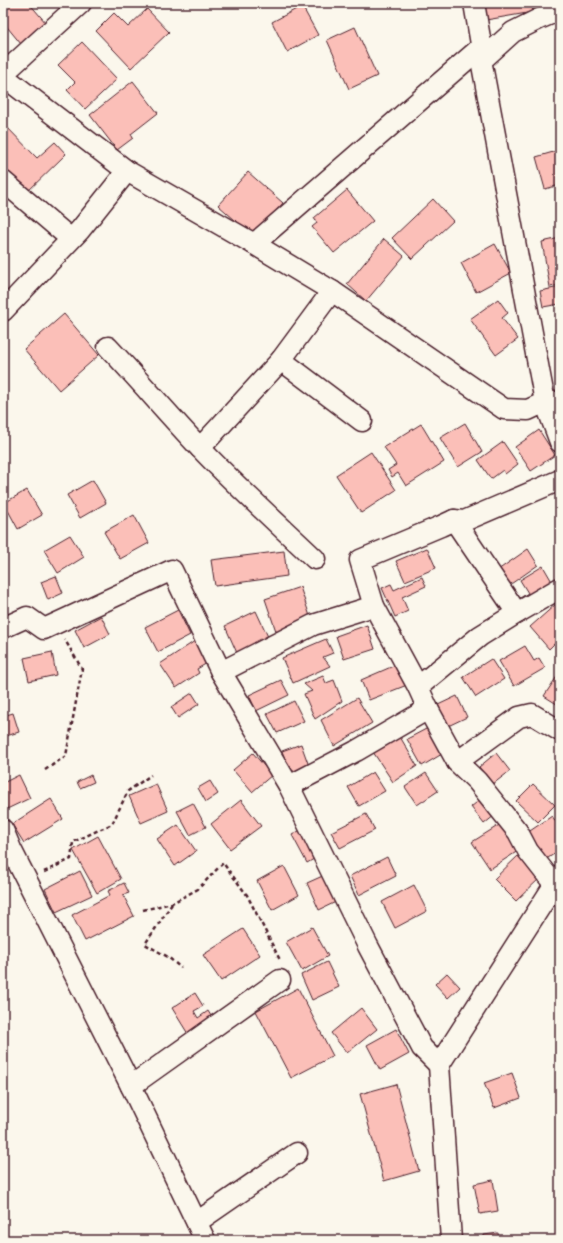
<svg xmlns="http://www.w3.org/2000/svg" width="563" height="1243" font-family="'Architects Daughter',sans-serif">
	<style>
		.building { fill: #fbbfb8; stroke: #4a1f2b }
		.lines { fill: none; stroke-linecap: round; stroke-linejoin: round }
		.minor-casing { stroke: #4a1f2b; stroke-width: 23 }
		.path { stroke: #4a1f2b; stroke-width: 2.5; stroke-dasharray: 4 3; stroke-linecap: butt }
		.minor { stroke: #fbf7ec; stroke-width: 20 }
	</style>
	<rect width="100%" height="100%" fill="#fbf7ec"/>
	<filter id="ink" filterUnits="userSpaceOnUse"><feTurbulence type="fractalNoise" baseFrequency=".025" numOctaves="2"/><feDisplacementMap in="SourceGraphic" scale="8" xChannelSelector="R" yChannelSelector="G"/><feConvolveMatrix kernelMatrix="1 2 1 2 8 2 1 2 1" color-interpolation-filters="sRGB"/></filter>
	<g filter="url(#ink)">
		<g class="building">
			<polygon points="3,3 29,3 46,23 21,44 3,22"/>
			<polygon points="483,3 532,3 533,12 486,20"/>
			<polygon points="302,6 318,35 287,52 272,22"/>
			<polygon points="147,9 169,32 131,68 96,31 114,13 128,27"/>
			<polygon points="355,27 377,76 349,89 327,40"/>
			<polygon points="82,42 117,79 85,109 67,90 75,82 58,65"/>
			<polygon points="133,81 158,113 131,134 133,138 117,150 90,115"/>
			<polygon points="3,123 37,158 55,142 66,154 24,195 3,174"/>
			<polygon points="560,150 560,185 545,189 536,157"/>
			<polygon points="248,172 283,203 253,236 218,205"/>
			<polygon points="347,190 373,221 334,253 312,227 317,223 314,218"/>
			<polygon points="433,199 453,221 412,259 392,238"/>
			<polygon points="560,238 560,285 550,287 542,242"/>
			<polygon points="384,239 404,256 366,301 347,284"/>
			<polygon points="495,244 511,273 476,292 461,263"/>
			<polygon points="560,287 560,304 543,307 540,291"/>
			<polygon points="498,299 508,313 502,318 518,339 496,355 470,319"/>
			<polygon points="64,314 99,355 59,390 24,349"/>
			<polygon points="560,351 560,376 557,352"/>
			<polygon points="465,423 482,452 458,467 440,438"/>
			<polygon points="421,424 444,462 406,486 398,473 392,477 388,470 396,465 384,447"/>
			<polygon points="539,430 555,455 531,471 515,447"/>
			<polygon points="503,442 518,464 505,474 503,470 491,479 478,460"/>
			<polygon points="371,452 396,490 361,513 336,475"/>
			<polygon points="93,480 106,503 80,518 67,495"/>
			<polygon points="27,490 42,515 18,529 4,503"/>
			<polygon points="134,515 149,543 120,559 104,532"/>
			<polygon points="70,535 84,557 58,573 44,550"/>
			<polygon points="427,548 436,568 405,581 396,561"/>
			<polygon points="528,549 538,565 508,586 498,570"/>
			<polygon points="284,551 287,576 215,586 211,560"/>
			<polygon points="543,566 554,585 523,603 520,598 528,593 520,580"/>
			<polygon points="56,576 63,593 48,600 41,582"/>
			<polygon points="422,577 426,586 402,597 408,611 395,617 382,588 391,584 394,590"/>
			<polygon points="300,587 312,622 277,634 265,599"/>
			<polygon points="556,604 560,608 560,638 549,649 530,627"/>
			<polygon points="178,610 190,635 158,652 145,627"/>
			<polygon points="256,611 269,639 237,653 225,626"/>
			<polygon points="101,616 110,634 84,648 75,630"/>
			<polygon points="367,625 375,649 344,659 336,636"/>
			<polygon points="326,639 333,653 323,657 330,666 293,683 282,658"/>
			<polygon points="195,641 209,662 197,669 199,673 176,688 160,664"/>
			<polygon points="525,646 534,661 539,658 545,668 514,686 499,661"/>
			<polygon points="52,652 56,675 29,681 24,658"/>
			<polygon points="491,659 504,679 476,697 463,677"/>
			<polygon points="398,664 407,685 369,700 361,680"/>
			<polygon points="560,672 560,706 544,696"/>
			<polygon points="323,676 326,683 334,680 342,701 315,719 304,694 312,691 304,684"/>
			<polygon points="281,680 289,695 256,711 249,695"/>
			<polygon points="192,693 199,704 178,718 171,707"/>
			<polygon points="457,696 467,717 448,726 438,705"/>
			<polygon points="357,698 372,723 334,746 321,720"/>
			<polygon points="294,701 304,721 277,733 267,714"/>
			<polygon points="13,713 19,732 3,737 3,716"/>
			<polygon points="428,728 442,754 422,766 407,739"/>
			<polygon points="399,735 417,766 393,782 373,752"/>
			<polygon points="301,744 309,766 290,773 282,751"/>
			<polygon points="253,753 272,775 252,792 233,770"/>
			<polygon points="496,753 510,771 493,784 479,767"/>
			<polygon points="373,772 385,791 359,806 348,787"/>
			<polygon points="426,773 438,791 417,805 405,787"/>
			<polygon points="19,775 30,798 7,809 3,800 3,783"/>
			<polygon points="91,775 94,782 80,788 77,782"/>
			<polygon points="210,781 218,794 206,802 198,788"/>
			<polygon points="156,784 168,811 141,823 129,796"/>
			<polygon points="533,784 555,805 538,822 516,801"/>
			<polygon points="482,798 495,815 484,824 471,807"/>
			<polygon points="51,799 63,819 24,843 12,824"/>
			<polygon points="241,800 261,826 230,849 211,824"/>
			<polygon points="193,803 206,827 190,835 177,811"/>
			<polygon points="366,814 375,830 340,848 331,832"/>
			<polygon points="552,816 560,828 560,850 542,862 524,835"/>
			<polygon points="504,822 521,849 490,869 472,842"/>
			<polygon points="178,825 196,851 175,866 157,839"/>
			<polygon points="304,828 319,856 307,863 292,835"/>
			<polygon points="98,836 121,879 97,893 73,850"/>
			<polygon points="520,854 542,876 516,901 494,879"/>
			<polygon points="387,857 396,876 359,895 350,876"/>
			<polygon points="284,866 299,895 272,910 257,881"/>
			<polygon points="80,871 92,895 56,912 45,889"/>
			<polygon points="327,874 340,900 319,910 307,883"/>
			<polygon points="124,883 129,893 123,895 134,916 85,941 72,915 110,895 108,891"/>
			<polygon points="414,885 427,911 395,928 382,902"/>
			<polygon points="312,927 328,956 302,971 286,942"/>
			<polygon points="243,929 260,955 221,981 203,955"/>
			<polygon points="327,962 339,987 312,1000 301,975"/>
			<polygon points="447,973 460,987 448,998 435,984"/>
			<polygon points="298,988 333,1056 291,1078 256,1011"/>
			<polygon points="195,993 203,1006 194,1011 198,1018 208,1011 217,1026 193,1042 172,1008"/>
			<polygon points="361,1008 377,1029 347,1053 331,1033"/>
			<polygon points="396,1029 409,1054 380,1070 367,1045"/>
			<polygon points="512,1073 521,1098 494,1108 484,1083"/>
			<polygon points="396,1084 419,1171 384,1181 360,1094"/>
			<polygon points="493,1180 498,1211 480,1214 474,1184"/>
			<polygon points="498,1233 499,1240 484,1240 484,1235"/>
		</g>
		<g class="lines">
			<g class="minor-casing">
				<g id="minor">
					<polyline points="474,3 481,44 479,49 545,402 560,402"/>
					<polyline points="482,60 513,32 539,19 560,10"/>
					<polyline points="3,74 81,3"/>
					<polyline points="3,76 127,171 254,244 479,49"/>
					<polyline points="3,181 71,239"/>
					<polyline points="254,244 332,291 504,409 528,410 545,402 560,442"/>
					<polyline points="3,311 80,230 127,171"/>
					<path d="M108,347C139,380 168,414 199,447C236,486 276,522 315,559"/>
					<polyline points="281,360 362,421"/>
					<polyline points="200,448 281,360 332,291"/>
					<polyline points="454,520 517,613"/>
					<polyline points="3,628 27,617 44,629 172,570 221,672 289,786 368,946 422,1048 439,1065"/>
					<polyline points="221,672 313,625 374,606"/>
					<polyline points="418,687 480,636 517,613 560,588"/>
					<polyline points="457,762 519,717 532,714 560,731"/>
					<polyline points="289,786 356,751 428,709"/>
					<polyline points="3,830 11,849 131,1086 205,1240"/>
					<polyline points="554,884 528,851 518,832 477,781 457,762 428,709 418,687 374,606 360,560 441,526 454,520 464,521 560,480"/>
					<polyline points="131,1086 280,980"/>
					<polyline points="197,1222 297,1153"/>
					<polyline points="451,1240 439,1065 560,876"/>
				</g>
			</g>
			<g class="path">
				<polyline points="45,770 66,756 82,669 65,640"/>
				<polyline points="44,872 71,859 73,842 112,824 128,791 151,775"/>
				<polyline points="172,904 145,944 168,957 181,968"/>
				<polyline points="143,910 172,903 198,889 223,863 247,895 280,960"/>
			</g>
			<use href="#minor" class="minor"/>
		</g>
	</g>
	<rect width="563" height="1243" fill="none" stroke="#fbf7ec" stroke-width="16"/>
	<rect x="8" y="8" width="547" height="1227" fill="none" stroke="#4a1f2b" stroke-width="1.5" filter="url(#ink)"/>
</svg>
